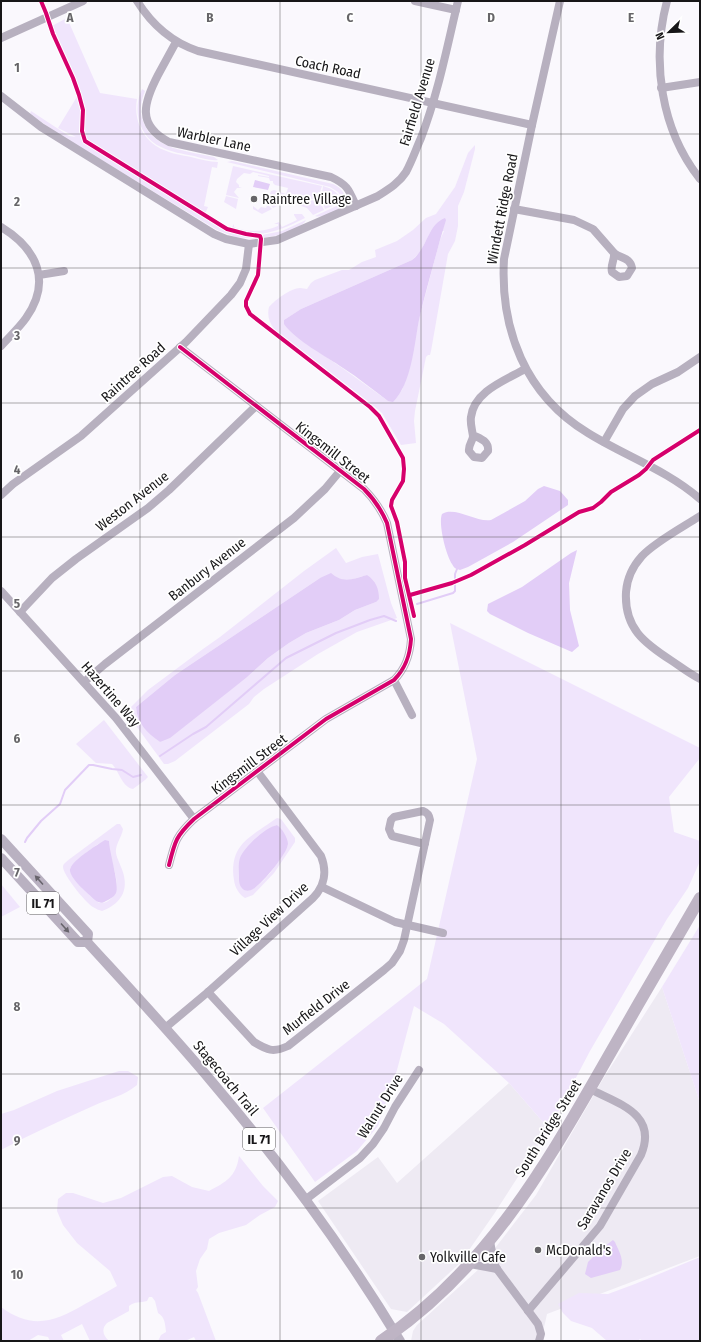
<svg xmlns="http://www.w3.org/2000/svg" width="701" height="1342" font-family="'Fira Sans Condensed',sans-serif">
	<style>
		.built { fill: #eeeaf3 }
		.green { fill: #f0e5fc; fill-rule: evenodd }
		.water { fill: #e2cdf7 }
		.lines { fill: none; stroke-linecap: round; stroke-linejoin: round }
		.stream { stroke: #e2cdf7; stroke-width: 2 }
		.minor { stroke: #b7b0bf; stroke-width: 8 }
		.major { stroke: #b9b1c1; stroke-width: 10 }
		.highway { stroke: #beb4c4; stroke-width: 12 }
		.cycleway-casing { stroke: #fff; stroke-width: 6 }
		.cycleway { stroke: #d6006c; stroke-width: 4 }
		.oneway { fill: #68646c }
		.grid { fill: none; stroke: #666568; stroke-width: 1; stroke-opacity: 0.55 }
		.poi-dot { fill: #666568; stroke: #fff; stroke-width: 1.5 }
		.labels { text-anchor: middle; stroke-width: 3.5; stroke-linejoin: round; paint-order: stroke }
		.shield { fill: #fff; stroke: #5d5c5d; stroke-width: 1 }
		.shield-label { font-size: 13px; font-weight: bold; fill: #171618 }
		.street-label { font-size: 14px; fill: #171618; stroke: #fff }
		.poi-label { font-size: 14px; fill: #171618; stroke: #fff; text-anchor: start }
		.grid-label { font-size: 13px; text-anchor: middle; font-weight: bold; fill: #666568; stroke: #fff; stroke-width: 3.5; stroke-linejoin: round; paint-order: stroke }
	</style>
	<rect width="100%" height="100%" fill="#faf8fd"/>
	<g class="built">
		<polygon points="662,987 700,1103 700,1256 547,1314 541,1341 411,1341 413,1331 417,1325 479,1269 536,1195 603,1079"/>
		<polygon points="509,1083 549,1129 494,1214 460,1263 407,1312 391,1309 318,1201 378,1157 397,1183"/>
	</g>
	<g class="green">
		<path d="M67,18L100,93L137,99C133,121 144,142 164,150C172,154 182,155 191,157C200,159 209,162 218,162L217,168L212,167L204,206L208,207L205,214L94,146L83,140L84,142L223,229L240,235L258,236L260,239L236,237L217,230L57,133L30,114L31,111L69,136L76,137L58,128L78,95L48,28Z"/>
		<path d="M142,89L145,91C141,101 139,111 143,121C153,150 189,151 214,157L218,160C210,161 202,158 194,156C183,154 171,152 161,147C139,137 132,110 142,89Z"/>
		<path d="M475,145V149L464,192L458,206V226L455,241L448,254L431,351L430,355H428L426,357L415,411L414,421L416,443L401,445L382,413L374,406L274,329C269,322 267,315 269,307C275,300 291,288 300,288C303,288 305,289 307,289L311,283L315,280L342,270H349L362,262L376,257L375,250L397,241L413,230L426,218L436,214L455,187L468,153ZM431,231H444L440,240L419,319L409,369L402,390L388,401L345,370L309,345L284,320L301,309L412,260L421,251Z"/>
		<path d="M232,161L333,184C340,187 345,192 345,200L344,201L338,192L330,187L227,162Z"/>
		<polygon points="233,166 322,186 320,192 317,193 314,198 309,200 293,199 280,205 276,196 270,194 271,191 274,190 286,194 288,188 275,185 273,183 273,181 270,181 269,178 258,176 258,175 269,177 269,176 253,172 250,174 244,173 237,179 236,182 239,185 239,187 242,188 237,188 234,192 239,198 226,195"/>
		<path d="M323,186C333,189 338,192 342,202L325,209L323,203L325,197L322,193Z"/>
		<polygon points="226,196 238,199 236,209 224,202"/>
		<polygon points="271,198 276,198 279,205 273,208 268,202 268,200 271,200"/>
		<polygon points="297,200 308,201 314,200 317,203 321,204 324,210 313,215 307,208 298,205"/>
		<path d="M343,203C341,210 322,219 315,216Z"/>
		<polygon points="268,205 272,209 262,214 253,209 253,206 258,210 261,207 266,208 267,206"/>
		<path d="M294,214H302L305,218C284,229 254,242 231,229L234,224V227C248,233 263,232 278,226V224H274L279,222L282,227L297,220L294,215Z"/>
		<path d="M306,220C302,230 273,237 262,238V235L282,231Z"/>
		<path d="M336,548L346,563L362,557L378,554L391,603L397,618L357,632L318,654L264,689L254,697L249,704L175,761L168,764H164L126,712L148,690L203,649L220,637L304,571ZM367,575L376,602L355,610L339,620L306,633L289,643L268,658L246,678L160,742C148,733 137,723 136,707L175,675L320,578H337L346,581Z"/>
		<polygon points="450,623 700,748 700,758 669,797 674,832 700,841 700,861 688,888 667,919 590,1051 549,1129 509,1083 444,1024 414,1006 397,1070 378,1126 357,1151 315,1182 263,1108 427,979 477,759"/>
		<path d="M104,720L148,777L145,780L133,789C122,787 119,771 112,764L96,763L76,744Z"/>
		<path d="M277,818L281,819L295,838V842L274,873L253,895L245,898C239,894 235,888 234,880C232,870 233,856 240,847C247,837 267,825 277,818ZM277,825C283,829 286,838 288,845C281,859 264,886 248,891L258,837L274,826Z"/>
		<path d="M117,824H120L123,829C122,836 117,842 116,849C115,855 119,861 121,867C130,888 123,903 102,911C99,910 96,909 93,907C86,903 63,875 63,867C63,863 68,861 71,858ZM109,842C107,860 128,889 108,901C104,903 103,903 99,903L74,879L70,868L87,852L98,844Z"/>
		<polygon points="1,884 20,907 1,917"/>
		<polygon points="700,925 700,1103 662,987"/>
		<path d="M119,1071H128L138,1077L137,1085C124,1096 108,1099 93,1106C62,1120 31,1134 1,1150V1114L14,1110L57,1091Z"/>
		<path d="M239,1156L263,1186L278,1201L275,1207L260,1215L246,1225L219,1233L209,1239L207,1249L200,1259L196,1271L198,1287L196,1290L198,1293L216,1341H196L194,1337L185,1341H158L161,1335L166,1332C165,1324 165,1317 158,1313L155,1301L152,1297H149L147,1301C140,1303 135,1301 129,1306V1311L107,1323C101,1329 103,1336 109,1341H90L82,1324L61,1335L64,1341H50L48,1337L38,1335L28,1341H1V1307C32,1330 54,1322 85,1304C96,1298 107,1292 117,1286L110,1271L77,1243L63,1225L57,1211L58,1199L66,1193H73L103,1203L121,1198L163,1177L172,1176L192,1187L209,1191C226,1182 236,1177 239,1156Z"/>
		<polygon points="700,1257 700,1341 643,1341 640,1339 638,1341 607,1341 592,1328 571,1321 563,1313 558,1304 579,1293 608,1294 635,1284"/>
	</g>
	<g class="water">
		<polygon points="255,180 270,184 268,190 253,187"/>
		<path d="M445,218L446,220L440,240C433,267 425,293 419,320C414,345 412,383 393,402L388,401C373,390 359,378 343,368C326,356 296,341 284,324V320L301,309L412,260C428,248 427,225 445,218Z"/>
		<path d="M544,486L560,491L568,500V505L513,542L468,567L460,570C456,569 454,568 452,564C446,555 438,524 442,514C455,506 477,523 491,520L525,501L538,489Z"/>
		<polygon points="577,550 569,583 570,610 579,646 572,652 528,633 490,614 487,611 488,604 522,587 571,553"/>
		<path d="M331,573C344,584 352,579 367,575C376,581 379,589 379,599L376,602L355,610L339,620L306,633L289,643L268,658L246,678L170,738L160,742C147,733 137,723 136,707L175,675L320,578Z"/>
		<path d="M277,825C282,828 288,838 288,844C287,854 262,884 253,889C250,891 248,891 244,890C239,886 239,882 239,876C239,870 238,864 240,858C244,847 266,827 277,825Z"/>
		<path d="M105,840L109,841C109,851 120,886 116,893C114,897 110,899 106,901C102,904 99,903 95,900C88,893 72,881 70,871C68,863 98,844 105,840Z"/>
		<path d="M613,1240L615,1242C619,1252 625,1260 620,1270L591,1278L585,1274L588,1262L601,1249Z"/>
	</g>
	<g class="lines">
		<g class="stream">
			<polyline points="455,580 455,574 457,569"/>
			<polyline points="417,604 453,593 455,591 455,584"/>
			<polyline points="160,756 193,734 206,727 286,658 336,633 370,620 384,616 396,621"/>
			<polyline points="25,842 27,838 41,821 60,804 65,790 89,765 93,765 112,769 122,770 133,777 141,775"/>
		</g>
		<g class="minor">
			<path d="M137,1C152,25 171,42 198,51L532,125"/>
			<polyline points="415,1 456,10"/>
			<path d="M560,1L532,125L504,259C500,329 525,395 588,433C625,456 667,470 700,499"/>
			<path d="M667,1C651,61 661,130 700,179"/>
			<polyline points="1,38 83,1"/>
			<path d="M176,42C170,53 164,64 158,75C144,102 136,125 169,142L331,177C348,185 349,190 356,206"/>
			<polyline points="661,88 700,82"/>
			<path d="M1,96L41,127L214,234L226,239L249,244L277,240L378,196C389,189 399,183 406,172C412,161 416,149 421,138C438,94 447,47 458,1"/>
			<path d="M514,209L574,220L593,229L614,253C621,259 630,257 632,268L627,276L619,277L612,272C610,265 615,260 614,253"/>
			<path d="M1,227C37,249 52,281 26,318C19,328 9,337 1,346"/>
			<polyline points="39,275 64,271"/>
			<path d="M473,435C481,439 489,441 488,451L482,458L474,457L469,451C468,445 473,441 473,436C472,429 470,423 471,417C474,391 506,380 525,369"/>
			<polyline points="604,442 623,409 635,396 652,384 678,372 700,357"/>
			<polyline points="1,495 13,484 81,436 186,342 231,295 240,283 246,269 249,244"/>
			<path d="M700,516C683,527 655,542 642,556C633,566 627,578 626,592C624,628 644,643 672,661C681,667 690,674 700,679"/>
			<polyline points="1,591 116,718 194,819"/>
			<polyline points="20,612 52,578 76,559 148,508 169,490 256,406"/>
			<polyline points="394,680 412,715"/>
			<polyline points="84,682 105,664 294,518 325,489 340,471"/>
			<path d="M169,865C175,841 176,836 194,819L326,719L394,680C406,668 410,655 411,639L387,523C381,509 374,499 364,489L180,347"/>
			<polyline points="322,887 395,922 443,933"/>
			<path d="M208,992L254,1042C267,1050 273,1053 288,1046L384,970L392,963L400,951L404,940L430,820C429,815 428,813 423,811L394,817L391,820L389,829L392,836L425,844"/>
			<path d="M165,1028L208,992L313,898C325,886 327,871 321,856L257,771"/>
			<polyline points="305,1200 360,1158 373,1144 384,1128 395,1107 419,1070"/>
			<polyline points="490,1241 494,1263 497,1269 538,1324 541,1334 539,1341"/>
			<polyline points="470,1264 497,1269"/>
			<path d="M528,1311L600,1226L641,1155C658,1114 619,1104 590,1089"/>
		</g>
		<g class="major">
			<polyline points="1,839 88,934 87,942"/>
			<path d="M1,858L78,942H87C129,988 172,1034 212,1082C281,1163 345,1250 400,1341"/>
		</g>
		<path class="highway" d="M381,1341C482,1273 541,1174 600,1071C633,1013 666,956 700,898"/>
		<g class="cycleway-casing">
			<g id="cycleway">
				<polyline points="41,1 46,13 53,34 73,78 79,95 83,110 82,131 85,141 227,229 246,234 260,236 261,239 258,275 246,301 246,306 250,314 370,407 379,416 403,458 404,469 403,481 392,500 391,506 397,522 405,562 405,578 414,616"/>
				<polyline points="410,595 452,583 471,575 525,545 579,512 593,508 601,502 611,492 639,475 646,469 653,460 700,430"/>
				<path d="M169,865C175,841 176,836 194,819L326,719L394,680C406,668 410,655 411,639L387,523C381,509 374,499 364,489L180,347"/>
			</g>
		</g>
		<use href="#cycleway" class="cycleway"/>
	</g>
	<defs><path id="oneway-solid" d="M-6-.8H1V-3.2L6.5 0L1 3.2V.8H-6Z"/></defs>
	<g class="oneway">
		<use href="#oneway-solid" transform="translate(39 880) rotate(-132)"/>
		<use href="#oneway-solid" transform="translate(65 928) rotate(48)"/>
	</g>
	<path class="grid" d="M140,1V1341M280,1V1341M421,1V1341M561,1V1341M1,134H700M1,268H700M1,403H700M1,537H700M1,671H700M1,805H700M1,939H700M1,1074H700M1,1208H700"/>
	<g class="poi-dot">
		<circle cx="254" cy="199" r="4"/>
		<circle cx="538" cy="1250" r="4"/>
		<circle cx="422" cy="1257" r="4"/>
	</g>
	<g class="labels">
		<g class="shield">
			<rect x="27" y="892" width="32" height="22" rx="3"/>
			<rect x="243" y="1128" width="32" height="22" rx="3"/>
		</g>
		<g class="shield-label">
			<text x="43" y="908">IL 71</text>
			<text x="259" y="1144">IL 71</text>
		</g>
		<g class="street-label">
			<text transform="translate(328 67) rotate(12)" y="5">Coach Road</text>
			<text transform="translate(417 102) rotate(-73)" y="5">Fairfield Avenue</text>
			<text transform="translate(214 139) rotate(12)" y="5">Warbler Lane</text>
			<text transform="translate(502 209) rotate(-79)" y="5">Windett Ridge Road</text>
			<text transform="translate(133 372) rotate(-42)" y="5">Raintree Road</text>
			<text transform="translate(333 452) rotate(38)" y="5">Kingsmill Street</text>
			<text transform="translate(132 501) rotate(-38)" y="5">Weston Avenue</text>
			<text transform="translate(207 569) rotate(-38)" y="5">Banbury Avenue</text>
			<text transform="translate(111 694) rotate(49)" y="5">Hazertine Way</text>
			<text transform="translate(249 764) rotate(-37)" y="5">Kingsmill Street</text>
			<text transform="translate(269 919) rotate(-43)" y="5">Village View Drive</text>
			<text transform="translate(316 1007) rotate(-38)" y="5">Murfield Drive</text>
			<text transform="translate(226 1078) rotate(50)" y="5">Stagecoach Trail</text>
			<text transform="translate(380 1106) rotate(-58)" y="5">Walnut Drive</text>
			<text transform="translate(548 1128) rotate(-58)" y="5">South Bridge Street</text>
			<text transform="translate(604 1189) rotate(-59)" y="5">Saravanos Drive</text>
		</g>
		<g class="poi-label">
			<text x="262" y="204">Raintree Village</text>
			<text x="546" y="1255">McDonald's</text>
			<text x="430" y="1262">Yolkville Cafe</text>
		</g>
	</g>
	<g class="grid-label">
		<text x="70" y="22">A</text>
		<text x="210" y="22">B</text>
		<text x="350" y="22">C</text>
		<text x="491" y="22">D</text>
		<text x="631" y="22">E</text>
		<text x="17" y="72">1</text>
		<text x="17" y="206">2</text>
		<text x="17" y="340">3</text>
		<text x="17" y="474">4</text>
		<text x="17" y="608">5</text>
		<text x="17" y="743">6</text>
		<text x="17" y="877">7</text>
		<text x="17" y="1011">8</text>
		<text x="17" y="1145">9</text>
		<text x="17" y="1279">10</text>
	</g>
	<rect width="701" height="1342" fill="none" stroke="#171618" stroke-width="4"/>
	<g transform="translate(669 32) rotate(247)" stroke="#ffffff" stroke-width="3" paint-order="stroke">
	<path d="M0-3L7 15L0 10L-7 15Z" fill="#171618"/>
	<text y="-6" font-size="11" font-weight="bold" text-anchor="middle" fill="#171618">N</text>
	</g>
</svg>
